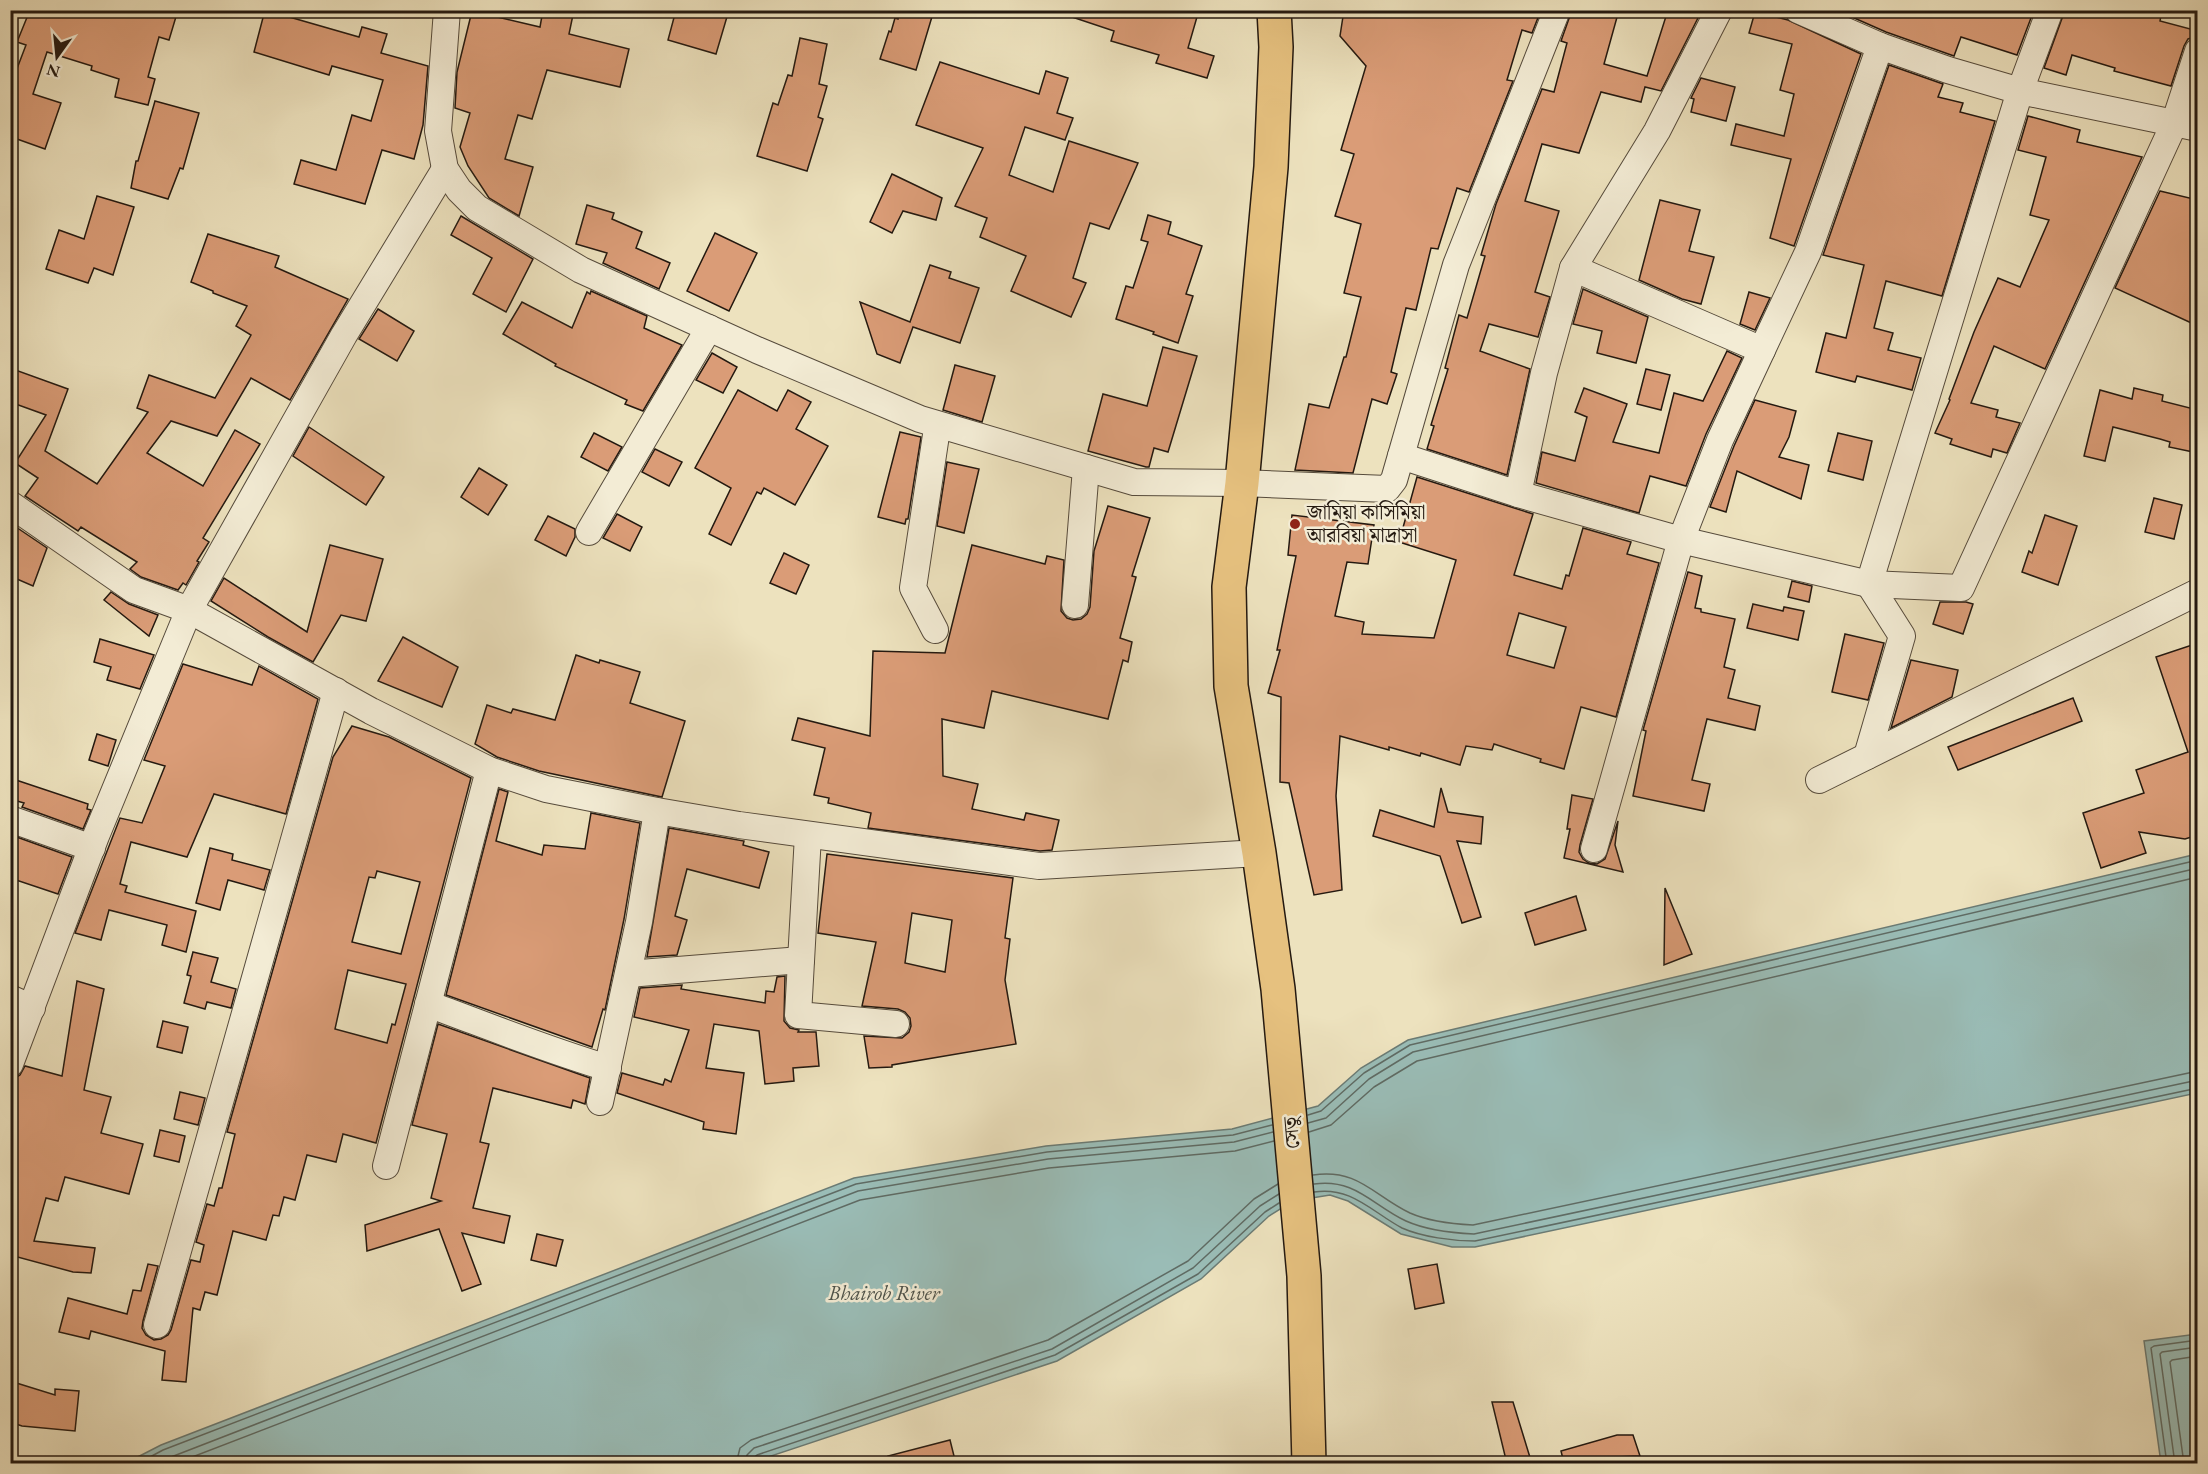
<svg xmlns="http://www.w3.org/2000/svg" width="2208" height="1474" font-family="'EB Garamond','Noto Serif Bengali',serif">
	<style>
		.water { fill: #9abdb7; stroke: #6b7b74; stroke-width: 1.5 }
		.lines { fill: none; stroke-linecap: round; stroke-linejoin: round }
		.shore { stroke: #5f6b64; stroke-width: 1.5 }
		.building { fill: #da9c77; stroke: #241910; stroke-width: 1.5; fill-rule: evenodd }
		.minor-casing { stroke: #564b3c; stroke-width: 28 }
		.highway-casing { stroke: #241910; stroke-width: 36 }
		.minor { stroke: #f3ecd5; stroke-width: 26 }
		.highway { stroke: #e6c17f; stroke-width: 33 }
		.poi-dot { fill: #8f2418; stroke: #f3ecd5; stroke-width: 2 }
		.labels { text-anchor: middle; stroke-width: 5; stroke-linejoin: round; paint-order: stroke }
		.poi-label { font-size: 20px; fill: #241910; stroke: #f3ecd5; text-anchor: start }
		.street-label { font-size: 20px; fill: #241910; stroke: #f3ecd5 }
		.water-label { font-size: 21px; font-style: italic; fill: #4d524a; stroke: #f3ecd5 }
	</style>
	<rect width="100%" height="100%" fill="#ede2be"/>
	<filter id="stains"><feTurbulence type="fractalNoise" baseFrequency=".00333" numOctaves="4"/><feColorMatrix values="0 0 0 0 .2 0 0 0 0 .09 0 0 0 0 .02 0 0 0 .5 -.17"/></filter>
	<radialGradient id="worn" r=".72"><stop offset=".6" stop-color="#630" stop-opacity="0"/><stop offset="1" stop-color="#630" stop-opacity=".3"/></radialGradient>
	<g class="water">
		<polygon points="2197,854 2197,1093 1475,1247 1452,1247 1401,1234 1348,1201 1330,1195 1293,1201 1269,1216 1201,1279 1057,1361 750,1463 124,1464 161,1445 854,1178 1046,1146 1232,1129 1318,1106 1361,1068 1408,1040"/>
		<polygon points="2197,1334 2197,1463 2161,1463 2144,1341"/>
	</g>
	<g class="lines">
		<g class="shore">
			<polyline points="1308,1115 1321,1111 1364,1073 1410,1045 2198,860"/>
			<polyline points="1308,1123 1326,1118 1369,1079 1413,1052 2198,868"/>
			<polyline points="1309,1132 1331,1125 1374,1087 1417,1061 2198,877"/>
			<path d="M1313,1175C1358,1168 1374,1196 1410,1213C1428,1221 1453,1224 1473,1225L2198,1071"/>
			<path d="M1314,1184C1355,1178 1372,1205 1406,1221C1426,1230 1453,1233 1474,1234L2198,1080"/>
			<path d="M1314,1192C1351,1186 1372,1212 1402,1228C1422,1237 1453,1241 1475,1241L2198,1088"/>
			<polyline points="137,1464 163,1450 856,1184 1047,1152 1233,1135 1272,1125"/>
			<polyline points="153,1464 858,1191 1048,1159 1234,1142 1273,1132"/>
			<polyline points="174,1464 860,1200 1049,1168 1235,1151 1274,1141"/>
			<polyline points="736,1464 740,1448 751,1440 1048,1340 1188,1261 1254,1199 1278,1184"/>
			<polyline points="745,1464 747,1455 754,1448 1052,1349 1193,1268 1260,1206 1279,1194"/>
			<polyline points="752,1464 753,1458 757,1455 1055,1355 1198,1274 1265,1212 1279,1203"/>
			<polyline points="2167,1464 2151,1348 2154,1346 2198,1340"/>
			<polyline points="2175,1464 2160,1354 2162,1352 2198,1347"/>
			<polyline points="2184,1464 2170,1362 2172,1360 2198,1356"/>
		</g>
	</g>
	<g class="building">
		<polygon points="30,10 178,10 169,40 159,37 148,77 155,79 148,105 115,97 119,79 91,70 92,66 47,52 33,94 61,103 45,149 17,139 14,148 10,148 10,87 26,45 17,42"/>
		<polygon points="265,10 359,37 362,27 387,34 381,53 428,66 423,125 414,159 382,150 365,204 294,184 301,160 336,170 352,115 371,121 383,80 332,66 329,75 254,52"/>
		<polygon points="543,10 574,10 569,34 629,49 620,87 547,70 532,119 518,115 505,159 533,167 519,216 489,198 468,166 460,147 470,113 455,108 457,72 472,11 540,27"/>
		<polygon points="676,10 729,10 716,54 668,40"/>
		<polygon points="900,10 934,10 916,70 880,59 889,31 891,32 895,18 898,19"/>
		<polygon points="1067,10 1199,10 1188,48 1214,56 1207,78 1156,63 1159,55 1111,41 1114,31 1066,15"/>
		<polygon points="1344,10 1541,10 1532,33 1522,30 1507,80 1513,81 1469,192 1457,188 1438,249 1431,248 1416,310 1406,308 1391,372 1397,374 1387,404 1372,399 1353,473 1295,470 1309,404 1329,408 1344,357 1346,357 1361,297 1344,293 1361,224 1335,216 1354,154 1341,150 1366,66 1340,36"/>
		<polygon points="1572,10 1619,10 1604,64 1647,76 1668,10 1702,10 1661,91 1645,87 1641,102 1601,92 1579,153 1542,144 1525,201 1559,211 1535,292 1550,297 1538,337 1489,324 1480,351 1530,369 1507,475 1427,449 1434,426 1431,425 1448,369 1445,368 1459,315 1467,318 1485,256 1481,255 1496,204 1542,89 1554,92 1567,43 1561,41"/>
		<polygon points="1836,10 2034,10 2017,55 1961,37 1954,56 1886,32"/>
		<polygon points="2065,10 2162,10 2160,21 2198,31 2198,36 2188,39 2184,46 2171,86 2114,71 2115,68 2072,55 2066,75 2044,68"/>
		<polygon points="1755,12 1788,20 1861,54 1794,246 1770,238 1791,159 1731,145 1736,124 1784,136 1794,94 1780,90 1792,44 1749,33"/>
		<polygon points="800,38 827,44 819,84 827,86 818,117 823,119 807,171 757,156 773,103 778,105 788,75 792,76"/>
		<polygon points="940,62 1039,94 1046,71 1068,78 1057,113 1073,118 1065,140 1025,127 1009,175 1053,192 1069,141 1138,163 1109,229 1090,223 1073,278 1086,283 1071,317 1011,291 1026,256 980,237 987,218 955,206 983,148 916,125"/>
		<polygon points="1889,65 1943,84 1938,97 1963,103 1960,112 1995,121 1942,296 1886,281 1874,328 1893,333 1888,350 1921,358 1912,390 1857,376 1855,382 1816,372 1826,333 1846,338 1864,265 1823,255"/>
		<polygon points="1701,78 1735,87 1726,121 1691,112 1694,99 1691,98"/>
		<polygon points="155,101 199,113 183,169 180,168 168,199 131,188 136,161 138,161"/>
		<polygon points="2028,116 2080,130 2077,142 2142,157 2045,369 1994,346 1971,403 1998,410 1996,417 2020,423 2007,453 1993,449 1991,457 1950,444 1952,439 1935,433 1950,400 1949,399 1974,332 1998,278 2020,287 2049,220 2030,215 2046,157 2018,150"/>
		<polygon points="892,174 942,198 936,220 903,211 892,233 870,222"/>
		<polygon points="2160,191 2198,200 2198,254 2192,276 2198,279 2198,326 2115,288"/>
		<polygon points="97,196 134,207 113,275 94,268 88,283 46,269 59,230 84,239"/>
		<polygon points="1660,200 1700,210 1689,251 1714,257 1701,304 1682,299 1639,280"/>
		<polygon points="587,205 614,213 612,219 642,232 636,248 670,263 659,289 603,263 607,253 576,244"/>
		<polygon points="1148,215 1171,222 1168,234 1202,246 1186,294 1193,296 1178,343 1153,334 1154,332 1116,319 1126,286 1133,288 1148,242 1141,240"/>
		<polygon points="461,216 533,259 506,312 473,294 492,258 451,235"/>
		<polygon points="715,233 757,253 729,311 687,291"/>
		<polygon points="208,234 279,256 275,267 348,299 290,400 251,378 217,436 171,421 147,453 203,486 235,430 260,444 203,538 209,542 197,561 199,562 186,585 183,583 178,590 141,577 130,569 137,562 81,527 78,531 25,496 38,478 15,463 46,415 10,402 10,368 68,389 45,451 97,484 148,412 137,408 149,375 215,398 251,335 236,326 247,306 213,293 213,291 191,282"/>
		<polygon points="930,265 951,272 949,278 979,288 960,343 913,327 900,363 877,354 860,302 910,322"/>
		<polygon points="1583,289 1648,317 1636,363 1597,353 1602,331 1573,324"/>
		<polygon points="591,291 647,316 644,328 682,345 643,411 625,404 627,400 555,366 556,364 503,334 522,302 572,328 587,292 590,294"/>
		<polygon points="1749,292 1770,298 1755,330 1740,324"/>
		<polygon points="378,309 414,331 397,361 359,339"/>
		<polygon points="1163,347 1197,356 1168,452 1154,448 1149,467 1146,467 1088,451 1103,394 1147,406"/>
		<polygon points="1727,351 1742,358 1706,434 1686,486 1650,476 1639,513 1536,483 1542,452 1575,461 1587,417 1575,412 1584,388 1627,404 1613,442 1659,453 1674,393 1703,401"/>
		<polygon points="712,353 737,367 723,393 696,380"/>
		<polygon points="955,365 995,376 982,422 943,410"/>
		<polygon points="1646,369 1670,375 1661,410 1637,404"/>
		<polygon points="2134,388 2163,395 2162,401 2198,410 2198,453 2169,447 2170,442 2160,439 2113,427 2105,461 2084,456 2100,390 2132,399"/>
		<polygon points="738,390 777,411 788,390 811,402 796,429 828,446 795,505 764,488 761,494 757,492 731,545 709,534 731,488 695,468"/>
		<polygon points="1755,400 1796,411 1789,437 1779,457 1809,465 1801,499 1737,471 1726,512 1710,507 1734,446"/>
		<polygon points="309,427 384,477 366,505 293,456"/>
		<polygon points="900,432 921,437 908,519 906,519 905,524 878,517"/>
		<polygon points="594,433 622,447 608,471 581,457"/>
		<polygon points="1838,433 1872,441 1863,480 1828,471"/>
		<polygon points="655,449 682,462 669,486 642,472"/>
		<polygon points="947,462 979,469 964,533 937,526"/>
		<polygon points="479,468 507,485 488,515 461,497"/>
		<path d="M1417,477L1533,514L1514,575L1562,589L1566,575L1569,576L1583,528L1631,542L1627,554L1659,563L1616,717L1581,707L1564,769L1540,762L1541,759L1494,744L1492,750L1466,746L1460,765L1421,753L1420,756L1389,747V750L1340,736L1336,796L1342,890L1314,895L1289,783L1280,782L1281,697L1268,693L1280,650H1277L1296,556L1288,555L1292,515L1374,525L1368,564L1347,562L1335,616L1364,622L1362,634L1434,638L1456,560L1399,542ZM1519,613L1566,627L1554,668L1507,655Z"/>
		<polygon points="2154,498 2182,505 2174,539 2145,532"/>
		<polygon points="1108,506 1150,518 1132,576 1136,577 1120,638 1132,642 1128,662 1123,660 1108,719 992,691 984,728 942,719 943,776 978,784 972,809 1024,820 1026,813 1059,820 1052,850 1040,851 868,828 871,813 828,803 829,798 814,795 825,748 792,740 798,718 870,736 873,651 945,653 972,545 1045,564 1047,556 1064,560 1061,611 1067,618 1073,620 1081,619 1087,614 1090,607 1094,551"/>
		<polygon points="617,514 642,527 630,551 603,538"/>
		<polygon points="2045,515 2077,526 2058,585 2022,572 2029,551 2032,553"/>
		<polygon points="548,516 575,529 575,537 566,556 535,540"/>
		<polygon points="10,523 47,548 33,586 10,576"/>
		<polygon points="330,545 383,559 366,621 341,615 313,662 268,637 211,601 224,578 307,632"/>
		<polygon points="784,553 809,565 796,594 770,583"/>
		<polygon points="1688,572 1702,576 1695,608 1701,609 1701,612 1735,619 1724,667 1735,670 1728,698 1760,706 1755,730 1707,719 1692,780 1710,784 1704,811 1633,796 1646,731 1643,730"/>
		<polygon points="1792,581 1812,586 1809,602 1788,597"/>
		<polygon points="111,592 129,604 158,615 149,636 104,600"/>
		<polygon points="1940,602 1966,602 1973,604 1963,634 1933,624"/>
		<polygon points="1753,604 1783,611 1784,607 1804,611 1798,640 1747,628"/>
		<polygon points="1845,634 1884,643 1868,700 1832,692"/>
		<polygon points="403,637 458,667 442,707 378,681"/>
		<polygon points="100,639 154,655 140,689 107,680 111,667 94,662"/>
		<polygon points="2198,643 2198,835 2185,839 2139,832 2146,853 2101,868 2083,813 2144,793 2136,770 2188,752 2156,657"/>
		<polygon points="576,655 599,663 600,660 640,672 630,703 685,721 662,797 539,771 497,757 475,744 487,705 511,713 513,709 555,720"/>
		<polygon points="1911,660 1958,670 1952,697 1891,728"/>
		<polygon points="183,664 252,685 259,666 318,699 286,814 214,794 187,857 131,842 120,884 127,886 125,892 196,911 186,952 162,945 167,925 109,910 101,940 75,933 120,818 142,823 165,766 144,760"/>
		<polygon points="2073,698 2082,721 1958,770 1948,747"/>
		<path d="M352,726L389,737L471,778L376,1143L343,1134L336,1162L307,1155L295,1200L284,1197L279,1216L273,1215L266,1240L233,1231L217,1295L205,1292L200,1310L193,1308L186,1382L162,1380L165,1351L91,1331L89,1339L59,1332L68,1298L127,1314L133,1290L141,1291L148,1264L158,1266L143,1321L142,1328L146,1335L154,1340L161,1339L168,1335L171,1330L191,1260L200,1262L204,1245L196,1242L207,1204L214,1206L219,1188H222L235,1134L227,1132L333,757ZM377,871L420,882L401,954L352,942L369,877L375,878ZM348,970L406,984L395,1025L392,1024L387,1043L335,1029Z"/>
		<polygon points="97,734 116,740 108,766 89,760"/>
		<polygon points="10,778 88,804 87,809 91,810 83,829 22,807 24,803 10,799"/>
		<polygon points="1441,788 1448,812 1483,817 1481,844 1457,841 1481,917 1462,923 1440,856 1373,836 1380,810 1434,827"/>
		<polygon points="499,789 508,792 496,841 542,855 544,845 585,849 591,813 640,823 624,919 605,1010 603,1009 592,1047 446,995"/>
		<polygon points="1572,795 1593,799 1580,845 1579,852 1583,859 1589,863 1597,864 1605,859 1618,821 1615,845 1623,872 1564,858 1570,829 1567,829"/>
		<polygon points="669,828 744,841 743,845 769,852 759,888 687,869 675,916 687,920 677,955 647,957"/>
		<polygon points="14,836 72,857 58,894 10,878 10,845"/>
		<polygon points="210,848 233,854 232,860 270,870 264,890 228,880 220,910 196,903"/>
		<path d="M827,854L1013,878L1005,938L1010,939L1005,980L1016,1044L892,1065V1067L869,1068L864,1036L902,1038L909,1032L911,1026L910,1018L905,1012L898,1009L862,1006L876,942L818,933ZM912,913L952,920L945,972L905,963Z"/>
		<polygon points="1665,888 1692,954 1664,965"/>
		<polygon points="1576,896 1586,930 1535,945 1525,913"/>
		<polygon points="193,952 218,958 211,982 236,989 231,1008 207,1002 205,1009 184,1003 191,976 187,975"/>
		<polygon points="785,976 784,1021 790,1028 799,1030 798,1032 816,1032 819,1066 793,1068 794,1081 765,1084 759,1031 714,1024 706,1068 744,1073 736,1134 703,1129 704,1122 617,1093 622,1073 663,1085 665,1079 671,1082 689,1030 634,1017 640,988 682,985 681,989 765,1003 766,991 774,992 777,977"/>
		<polygon points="77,981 104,989 84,1090 111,1097 101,1133 143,1144 129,1194 65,1177 58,1201 46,1198 34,1241 95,1248 91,1273 73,1272 10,1255 10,1094 15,1078 20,1075 25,1066 62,1076"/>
		<polygon points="163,1021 188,1027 182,1053 157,1047"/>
		<polygon points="438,1024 590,1078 585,1104 573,1100 571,1108 493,1088 480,1142 489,1144 473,1208 510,1216 504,1243 462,1233 481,1284 462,1291 439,1229 367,1251 365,1225 441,1201 431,1198 447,1134 412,1125"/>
		<polygon points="180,1092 205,1098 198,1125 174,1119"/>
		<polygon points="160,1130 185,1136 179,1162 154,1156"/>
		<polygon points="537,1234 563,1240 556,1266 531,1260"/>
		<polygon points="1437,1264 1444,1303 1415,1309 1408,1269"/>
		<polygon points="10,1381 55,1395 55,1389 79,1391 75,1431 22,1426 10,1422"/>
		<polygon points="1492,1402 1513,1402 1532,1464 1507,1464"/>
		<polygon points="1617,1435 1633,1435 1640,1456 1563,1459 1561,1451"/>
		<polygon points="950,1440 956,1464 889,1464 888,1456"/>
	</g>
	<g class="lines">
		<g class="minor-casing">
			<g id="minor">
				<polyline points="447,10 438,131 445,169 459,190 477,208 581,270 757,350 920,419 1134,482 1242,483 1387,489 1394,480 1456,265 1557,10"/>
				<polyline points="1798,10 1880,46 1948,70 2020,91 2198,128"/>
				<polyline points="1573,268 1762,350 1808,252 1880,46"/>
				<polyline points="1401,456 1518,494 1544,373 1573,268 1657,131 1719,10"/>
				<polyline points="1518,494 1681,540 1869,584 1961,588 2174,124 2198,51"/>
				<polyline points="10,504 134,590 189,610 371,711 489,770 546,789 657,811 739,825 1039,866 1259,853"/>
				<polyline points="589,532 709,328"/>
				<polyline points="1075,605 1086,468"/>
				<polyline points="935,630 913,588 936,435"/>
				<polyline points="1867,756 1902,636 1869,584 2020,91 2050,10"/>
				<polyline points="1819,780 2198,592"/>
				<polyline points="10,819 92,848"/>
				<polyline points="808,835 798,1015 896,1024"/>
				<polyline points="1594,849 1681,540 1720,440 1762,350"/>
				<polyline points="628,974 801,960"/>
				<polyline points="10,998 32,1008"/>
				<path d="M428,1004C488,1026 547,1050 608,1068"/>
				<polyline points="10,1064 96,836 189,610 344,335 445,169"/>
				<polyline points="600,1102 639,922 657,811"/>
				<polyline points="386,1166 489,770"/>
				<polyline points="157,1325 336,691"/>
			</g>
		</g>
		<g class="highway-casing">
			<polyline id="highway" points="1274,10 1276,47 1271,167 1242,483 1229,587 1231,686 1259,853 1278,989 1304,1276 1309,1464"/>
		</g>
		<use href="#minor" class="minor"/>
		<use href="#highway" class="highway"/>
	</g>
	<circle class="poi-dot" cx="1295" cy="524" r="6"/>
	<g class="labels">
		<g class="poi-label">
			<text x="1307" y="519">জামিয়া কাসিমিয়া<tspan x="1307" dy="23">আরবিয়া মাদ্রাসা</tspan></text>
		</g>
		<g class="street-label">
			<text transform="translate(1291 1133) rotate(-95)" y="7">সেতু</text>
		</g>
		<g class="water-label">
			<text x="884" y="1300">Bhairob River</text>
		</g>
	</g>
	<rect width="2208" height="1474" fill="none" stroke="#ede2be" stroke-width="36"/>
	<rect x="12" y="12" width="2184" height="1450" fill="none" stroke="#241910" stroke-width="3"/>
	<rect x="18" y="18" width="2172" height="1438" fill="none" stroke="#241910" stroke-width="1.5"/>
	<g transform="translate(57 57) rotate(195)" stroke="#f3ecd5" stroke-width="4.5" paint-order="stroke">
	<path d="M0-4.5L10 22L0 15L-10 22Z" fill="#241910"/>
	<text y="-9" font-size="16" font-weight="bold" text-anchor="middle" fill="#241910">N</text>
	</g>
	<rect width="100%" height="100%" filter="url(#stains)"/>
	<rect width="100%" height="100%" fill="url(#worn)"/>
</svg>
